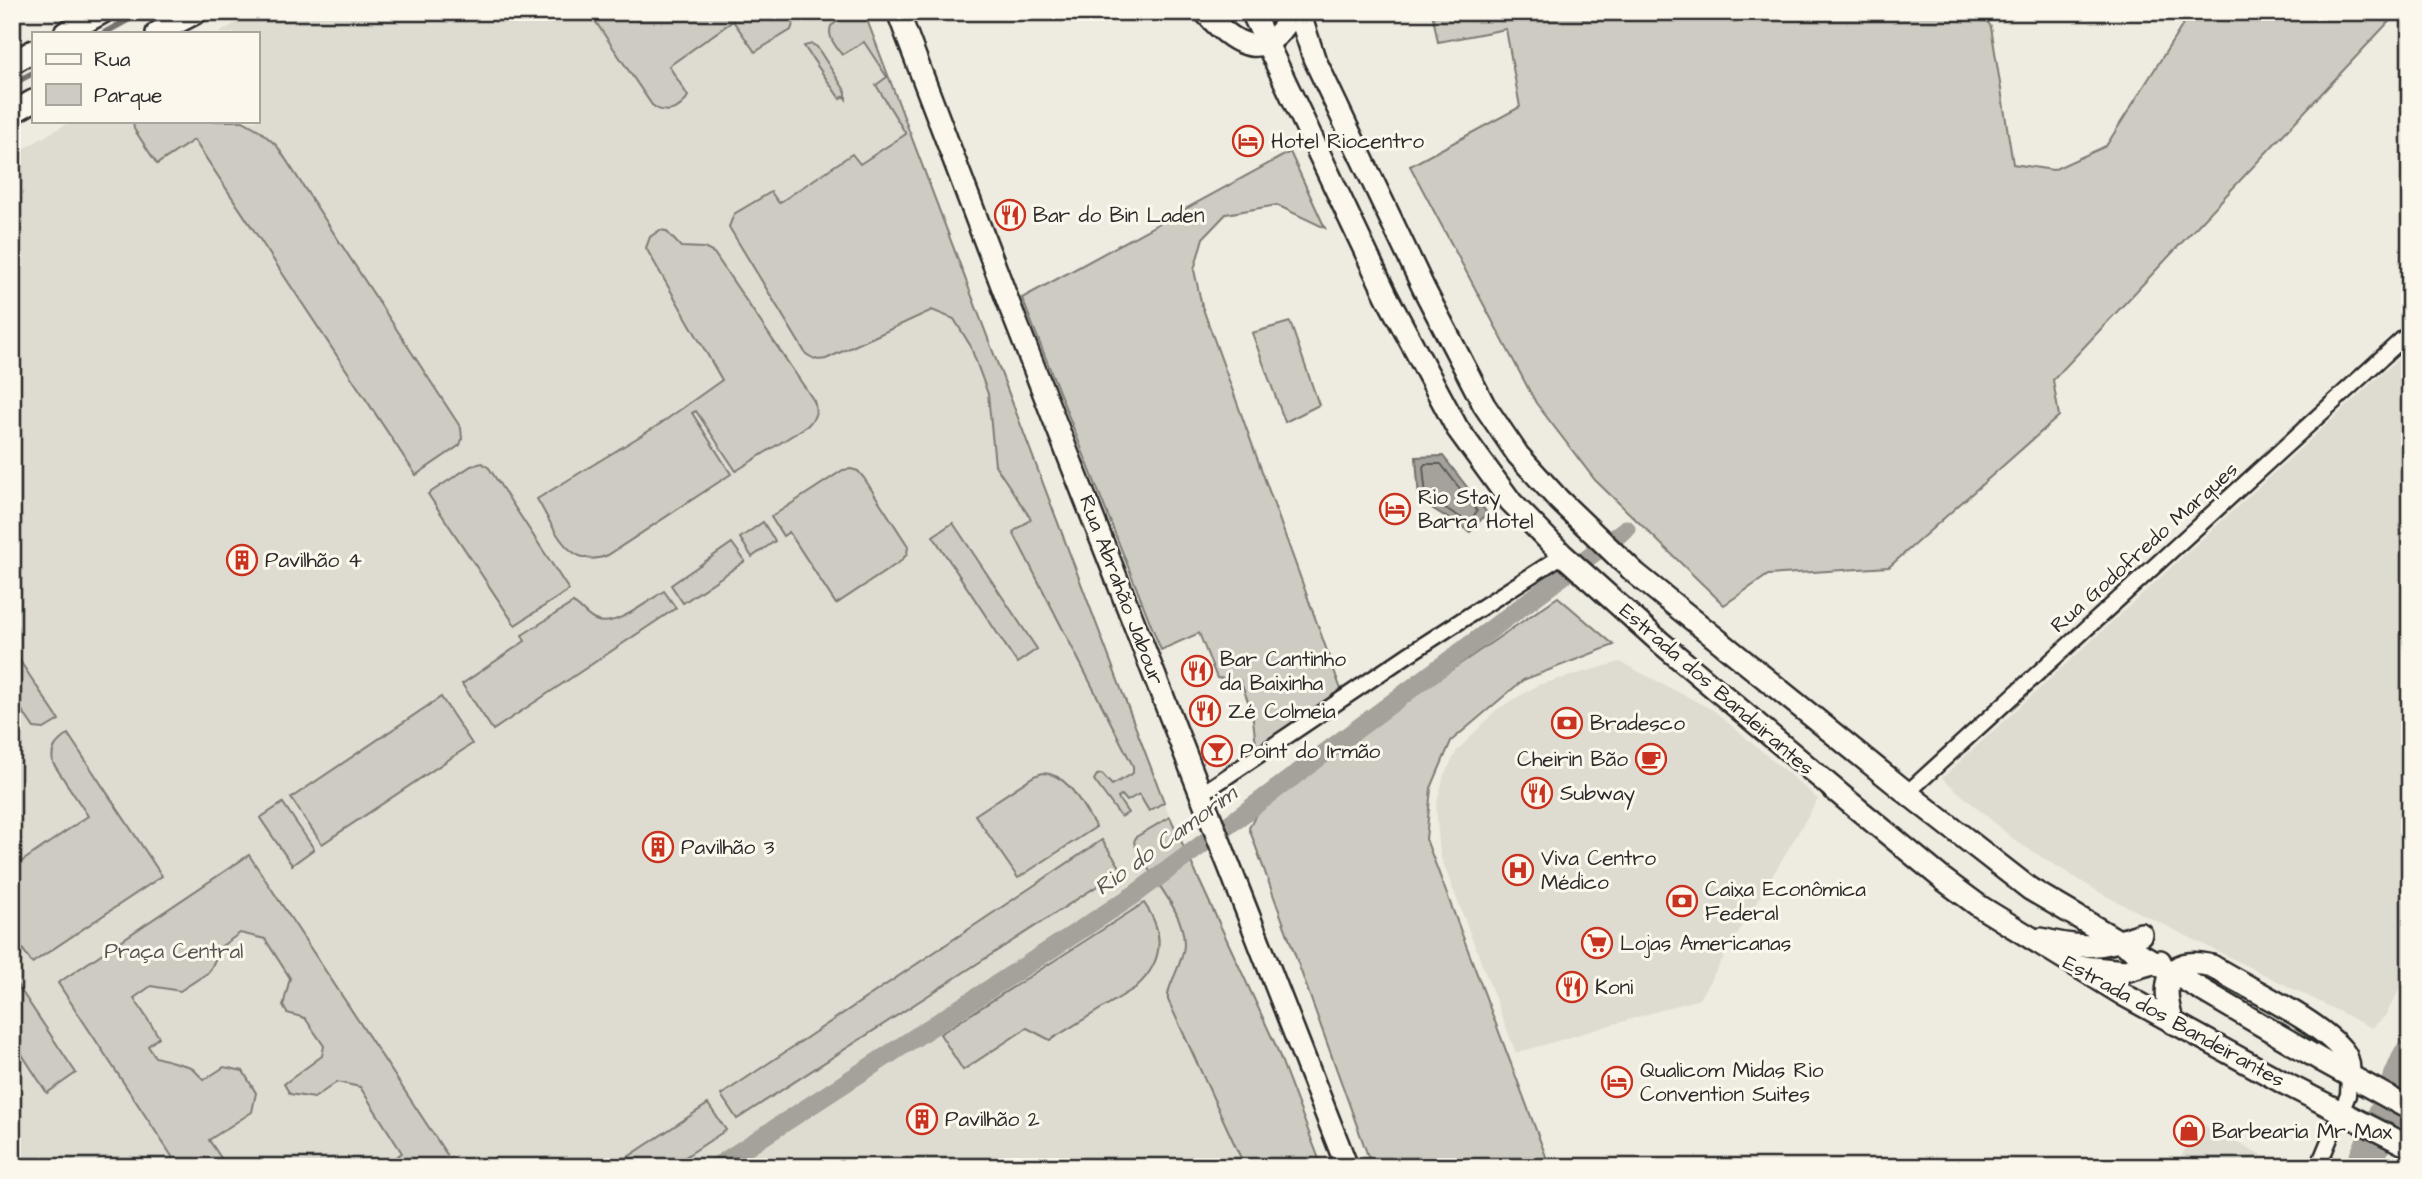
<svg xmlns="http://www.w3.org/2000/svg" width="2422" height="1179" font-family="'Architects Daughter',sans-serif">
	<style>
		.built { fill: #dedbd1 }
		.green { fill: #cecbc2; stroke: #7c7b76; stroke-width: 2 }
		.water { fill: #a4a29a; stroke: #74726e; stroke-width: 2 }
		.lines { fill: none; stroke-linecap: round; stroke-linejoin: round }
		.shore { stroke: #5b5b57; stroke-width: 2 }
		.stream { stroke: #74726e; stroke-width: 6 }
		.canal { stroke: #a4a29a; stroke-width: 19 }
		.river { stroke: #a4a29a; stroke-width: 35 }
		.street-casing { stroke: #2b2b2b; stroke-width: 19 }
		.secondary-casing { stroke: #2b2b2b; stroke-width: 26 }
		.street { stroke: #fbf7ec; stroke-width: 14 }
		.secondary { stroke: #fbf7ec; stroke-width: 21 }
		.labels { text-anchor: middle; stroke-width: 6; stroke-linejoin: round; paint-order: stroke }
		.poi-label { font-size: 21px; fill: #2b2b2b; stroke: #fbf7ec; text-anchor: start }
		.street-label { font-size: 21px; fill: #2b2b2b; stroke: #fbf7ec }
		.park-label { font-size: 21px; fill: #545351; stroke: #fbf7ec }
		.water-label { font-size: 23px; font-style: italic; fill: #555552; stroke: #fbf7ec }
	</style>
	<rect width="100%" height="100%" fill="#eeebe0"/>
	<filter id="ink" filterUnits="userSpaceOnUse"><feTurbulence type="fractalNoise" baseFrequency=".0143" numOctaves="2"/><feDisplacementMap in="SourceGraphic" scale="14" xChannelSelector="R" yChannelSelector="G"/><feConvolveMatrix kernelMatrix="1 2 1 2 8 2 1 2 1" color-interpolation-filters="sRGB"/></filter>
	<g filter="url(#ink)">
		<g class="built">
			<polygon points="255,12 864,12 1167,810 1275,1044 1322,1167 12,1167 12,156 71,121 257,121 257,33 219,33"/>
			<polygon points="2410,348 2410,970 2385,1016 2372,1028 2104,895 2017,842 1942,778"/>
			<polygon points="1620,662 1713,710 1818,799 1699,999 1516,1053 1440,855 1436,807 1444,775 1457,751 1496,710 1538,685"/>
			<polygon points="2199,1123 2262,1155 2257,1167 2176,1167"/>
		</g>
		<g class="green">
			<path d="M589,12H790L794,21L791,30L755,52L733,21L669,66L688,96C681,110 665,116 652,105Z"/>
			<path d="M850,12H864L1164,802L1149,811L1139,794L1127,801L1122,795L1118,798L1128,813L1121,817L1094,780L1097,775L1102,774L1112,785L1133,773V766L1013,532L1031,519L995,465L988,394L970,345L954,319L932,310L826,359C817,361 814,359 806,354L729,227L734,214L771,192L779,203L852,154L860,164L906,134L876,85L887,77L864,42L842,55C836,46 827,38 831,26Z"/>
			<polygon points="1432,12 1982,12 1991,27 2013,164 2053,170 2106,146 2191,12 2398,12 2053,380 2059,416 1889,567 1768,575 1724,605 1595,480 1536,403 1410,166 1520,107 1506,29 1438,42"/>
			<polygon points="812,44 817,47 846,92 846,99 844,96 840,99 804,46"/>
			<polygon points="133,121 243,121 259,130 277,146 461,428 462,439 460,445 416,475 194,140 157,164 134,129"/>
			<polygon points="1290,152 1325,228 1277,205 1226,214 1203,238 1194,270 1202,306 1343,695 1257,752 1252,712 1240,680 1217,678 1199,633 1161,650 1022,298"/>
			<path d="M660,230L666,231L681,247L704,248L714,253L814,401C818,413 815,418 807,426L736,471L696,411L692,413L731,474L608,555C569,572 554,527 537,499L660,424L722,380L646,248L650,237Z"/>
			<polygon points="1290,322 1319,405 1285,422 1252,333"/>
			<polygon points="482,463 489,468 569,590 515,625 428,494 471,466"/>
			<polygon points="851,469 858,471 864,478 908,546 907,554 901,561 836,604 789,532 783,536 771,517 843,470"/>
			<polygon points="763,522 775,541 752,557 740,538"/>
			<polygon points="953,523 1037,649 1017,663 933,536"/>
			<polygon points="732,543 745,561 683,603 671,585"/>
			<path d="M664,591L676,608L493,730L462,684L525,641L522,635L573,603C581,607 586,616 595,620C614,629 648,601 664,591Z"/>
			<polygon points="1558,597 1614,645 1523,680 1451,741 1431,788 1426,839 1550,1167 1372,1167 1249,828 1264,798"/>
			<polygon points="12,649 59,720 44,729 34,728 12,696"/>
			<polygon points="441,697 472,744 322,844 291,798"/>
			<path d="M68,734L162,876L32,963L12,933V857L18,864L88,816L53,763C50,748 57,742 68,734Z"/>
			<path d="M1043,773C1070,774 1082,807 1096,827L1018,878L975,815L1034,776Z"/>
			<polygon points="283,803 314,849 292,865 260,818"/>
			<path d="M1170,817L1275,1044L1322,1167H1245L1168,1000C1166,985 1184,964 1184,944C1184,906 1146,876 1134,842L1136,837Z"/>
			<polygon points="1102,840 1122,870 737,1119 721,1095"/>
			<polygon points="249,855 455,1167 380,1167 402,1153 360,1087 337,1082 314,1098 290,1094 284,1084 322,1056 324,1046 305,1018 287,1013 283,1006 290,978 265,939 240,933 222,946 209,972 180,991 151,986 134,998 159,1037 148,1046 155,1057 191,1067 204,1080 224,1067 243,1071 256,1093 252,1112 209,1140 227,1167 179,1167 58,983"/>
			<path d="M1144,903C1166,934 1164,962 1135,988L1050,1040L1027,1028L963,1070L940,1034Z"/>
			<polygon points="12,977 76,1073 47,1093 12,1039"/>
			<polygon points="708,1104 726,1130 670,1167 613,1167"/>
		</g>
		<polygon class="water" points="1443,456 1487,513 1470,532 1419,500 1416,457"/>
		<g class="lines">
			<polygon class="shore" points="1425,464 1441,464 1477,511 1470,521 1466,521 1426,496 1423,467"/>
			<g class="stream">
				<polyline points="104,33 142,12"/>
				<polyline points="12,84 33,73"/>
			</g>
			<polyline class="canal" points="716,1167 1134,895 1626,529"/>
			<polyline class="river" points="2363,1167 2410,1057"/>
			<g class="street-casing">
				<g id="street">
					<polyline points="1907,793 2410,332"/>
					<polyline points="1201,794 1409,654 1563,555"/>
					<polyline points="2318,1167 2348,1095 2349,1076"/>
				</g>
			</g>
			<g class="secondary-casing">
				<g id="secondary">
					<polyline points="898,12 1009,304 1347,1167"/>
					<path d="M1205,12C1237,49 1267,63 1293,12"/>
					<polyline points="1252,12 1387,297 1457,428 1511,502 1563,555 1660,642 1848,801 1944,880 1979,906 2124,995 2288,1085 2410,1147"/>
					<polyline points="1299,12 1314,58 1424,289 1484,405 1518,455 1559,500 1635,573 1907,793 2030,889 2321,1060 2410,1109"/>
					<polyline points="65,33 103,12"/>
					<polyline points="157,33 197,12"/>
					<polyline points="12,63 33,51"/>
					<polyline points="12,113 33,101"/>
					<path d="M2041,939C2079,949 2104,948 2141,934"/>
					<polyline points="2082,967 2125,971 2160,961"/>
					<path d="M2173,1023C2161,986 2165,954 2212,966C2249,989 2316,1019 2342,1050C2349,1058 2349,1067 2349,1076"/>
				</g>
			</g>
			<use href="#street" class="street"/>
			<use href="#secondary" class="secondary"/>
		</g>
	</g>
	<defs>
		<g id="hotel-ring" transform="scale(1.575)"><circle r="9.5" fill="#fbf7ec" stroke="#c8321e" stroke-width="1.5"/><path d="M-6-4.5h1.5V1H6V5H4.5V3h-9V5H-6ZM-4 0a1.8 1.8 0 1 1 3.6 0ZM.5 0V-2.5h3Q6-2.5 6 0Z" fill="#c8321e"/></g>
		<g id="restaurant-ring" transform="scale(1.575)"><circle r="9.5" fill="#fbf7ec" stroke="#c8321e" stroke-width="1.5"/><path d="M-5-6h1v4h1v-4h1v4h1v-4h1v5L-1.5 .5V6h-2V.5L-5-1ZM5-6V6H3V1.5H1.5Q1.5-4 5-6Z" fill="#c8321e"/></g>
		<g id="building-ring" transform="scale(1.575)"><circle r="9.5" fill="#fbf7ec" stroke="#c8321e" stroke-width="1.5"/><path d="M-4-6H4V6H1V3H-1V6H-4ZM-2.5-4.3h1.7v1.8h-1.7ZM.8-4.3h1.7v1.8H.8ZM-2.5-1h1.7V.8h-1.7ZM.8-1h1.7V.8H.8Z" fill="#c8321e"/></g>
		<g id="bank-ring" transform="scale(1.575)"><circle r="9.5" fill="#fbf7ec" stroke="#c8321e" stroke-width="1.5"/><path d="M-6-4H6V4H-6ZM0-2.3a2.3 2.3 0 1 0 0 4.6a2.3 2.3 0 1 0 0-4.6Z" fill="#c8321e"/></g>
		<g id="bar-ring" transform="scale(1.575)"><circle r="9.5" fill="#fbf7ec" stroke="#c8321e" stroke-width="1.5"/><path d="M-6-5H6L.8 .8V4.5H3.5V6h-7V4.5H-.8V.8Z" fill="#c8321e"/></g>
		<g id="cafe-ring" transform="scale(1.575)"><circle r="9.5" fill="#fbf7ec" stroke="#c8321e" stroke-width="1.5"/><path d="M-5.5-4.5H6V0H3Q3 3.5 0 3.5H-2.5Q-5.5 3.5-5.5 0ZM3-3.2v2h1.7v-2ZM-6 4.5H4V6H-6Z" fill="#c8321e"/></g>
		<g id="hospital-ring" transform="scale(1.575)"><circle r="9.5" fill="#fbf7ec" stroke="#c8321e" stroke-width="1.5"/><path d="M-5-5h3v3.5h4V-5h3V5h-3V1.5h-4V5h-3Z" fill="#c8321e"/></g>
		<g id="supermarket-ring" transform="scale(1.575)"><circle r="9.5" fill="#fbf7ec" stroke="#c8321e" stroke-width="1.5"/><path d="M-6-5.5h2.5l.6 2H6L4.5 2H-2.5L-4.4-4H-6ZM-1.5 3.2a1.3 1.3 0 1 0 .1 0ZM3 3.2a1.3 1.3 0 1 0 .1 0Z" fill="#c8321e"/></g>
		<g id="shop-ring" transform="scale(1.575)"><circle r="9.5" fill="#fbf7ec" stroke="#c8321e" stroke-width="1.5"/><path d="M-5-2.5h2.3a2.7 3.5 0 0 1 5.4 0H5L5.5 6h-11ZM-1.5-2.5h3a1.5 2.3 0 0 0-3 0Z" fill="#c8321e"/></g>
	</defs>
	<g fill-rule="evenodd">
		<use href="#hotel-ring" x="1248" y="141"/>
		<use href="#restaurant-ring" x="1010" y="215"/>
		<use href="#hotel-ring" x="1395" y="509"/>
		<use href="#building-ring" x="242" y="560"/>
		<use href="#restaurant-ring" x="1197" y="671"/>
		<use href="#restaurant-ring" x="1205" y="711"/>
		<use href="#bank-ring" x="1567" y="723"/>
		<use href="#bar-ring" x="1217" y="751"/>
		<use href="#cafe-ring" x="1651" y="759"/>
		<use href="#restaurant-ring" x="1537" y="793"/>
		<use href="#building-ring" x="658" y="847"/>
		<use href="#hospital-ring" x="1518" y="870"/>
		<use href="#bank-ring" x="1682" y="901"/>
		<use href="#supermarket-ring" x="1597" y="943"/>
		<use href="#restaurant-ring" x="1572" y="987"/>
		<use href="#hotel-ring" x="1617" y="1082"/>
		<use href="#building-ring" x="922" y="1119"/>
		<use href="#shop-ring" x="2189" y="1131"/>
	</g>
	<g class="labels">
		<g class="poi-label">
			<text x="1271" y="148">Hotel Riocentro</text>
			<text x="1033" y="222">Bar do Bin Laden</text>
			<text x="1418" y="504">Rio Stay<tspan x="1418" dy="24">Barra Hotel</tspan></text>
			<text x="265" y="567">Pavilhão 4</text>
			<text x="1220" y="666">Bar Cantinho<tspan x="1220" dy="24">da Baixinha</tspan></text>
			<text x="1228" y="718">Zé Colmeia</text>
			<text x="1590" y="730">Bradesco</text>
			<text x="1240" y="758">Point do Irmão</text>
			<text x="1628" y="766" text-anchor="end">Cheirin Bão</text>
			<text x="1560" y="800">Subway</text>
			<text x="681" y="854">Pavilhão 3</text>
			<text x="1541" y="865">Viva Centro<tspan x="1541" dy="24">Médico</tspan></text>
			<text x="1705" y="896">Caixa Econômica<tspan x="1705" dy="24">Federal</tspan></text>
			<text x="1620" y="950">Lojas Americanas</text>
			<text x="1595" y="994">Koni</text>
			<text x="1640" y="1077">Qualicom Midas Rio<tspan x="1640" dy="24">Convention Suites</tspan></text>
			<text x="945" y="1126">Pavilhão 2</text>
			<text x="2212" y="1138">Barbearia Mr Max</text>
		</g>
		<g class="street-label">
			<text transform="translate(2144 547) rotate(-42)" y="7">Rua Godofredo Marques</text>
			<text transform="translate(1122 590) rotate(69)" y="7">Rua Abrahão Jabour</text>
			<text transform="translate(1717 689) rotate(41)" y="7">Estrada dos Bandeirantes</text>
			<text transform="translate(2174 1021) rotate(29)" y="7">Estrada dos Bandeirantes</text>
		</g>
		<g class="park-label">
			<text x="174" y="958">Praça Central</text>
		</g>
		<g class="water-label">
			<text transform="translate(1165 840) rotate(-36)" y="8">Rio do Camorim</text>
		</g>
	</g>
	<rect width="2422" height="1179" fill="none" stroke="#fbf7ec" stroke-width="42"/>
	<rect x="21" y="21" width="2380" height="1137" fill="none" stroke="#2b2b2b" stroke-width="2.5" filter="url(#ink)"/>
	<rect x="32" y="32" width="228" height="91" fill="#fbf7ec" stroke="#a8a59f" stroke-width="2"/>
	<rect x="46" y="54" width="35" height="10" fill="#fbf7ec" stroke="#a8a59f" stroke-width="2"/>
	<text x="94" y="66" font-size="21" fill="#2b2b2b">Rua</text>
	<rect x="46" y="84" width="35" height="21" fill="#cecbc2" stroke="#a8a59f" stroke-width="2"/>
	<text x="94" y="102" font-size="21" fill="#2b2b2b">Parque</text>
</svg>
